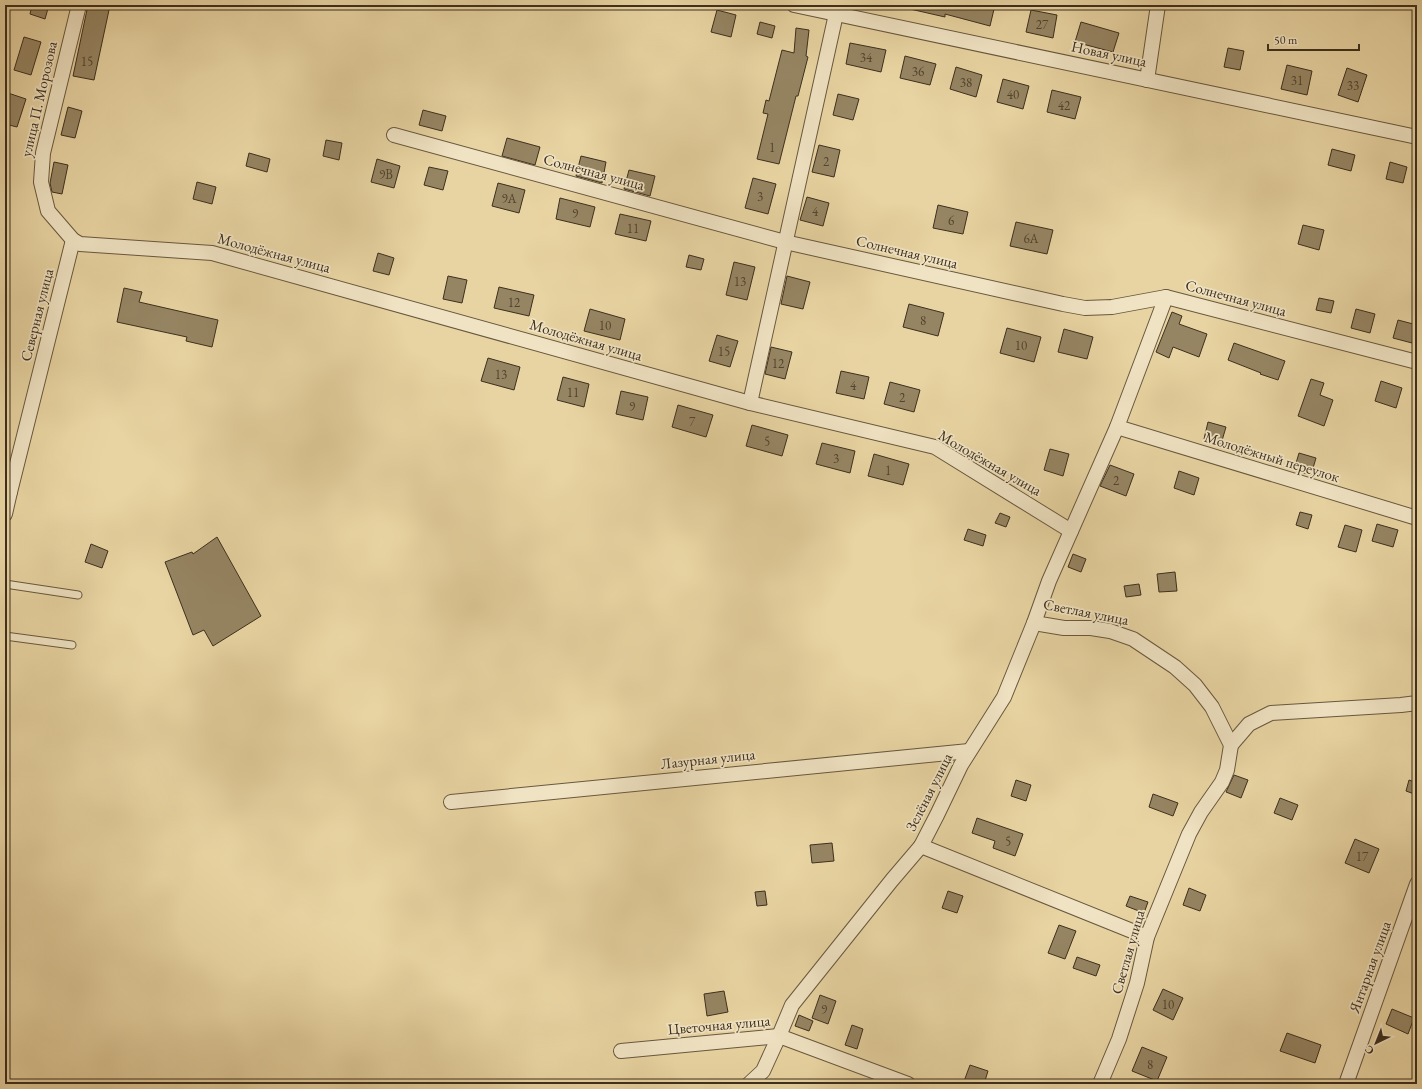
<svg xmlns="http://www.w3.org/2000/svg" width="1422" height="1089" font-family="'EB Garamond',serif">
	<style>
		.building { fill: #968563; stroke: #3d2f1e }
		.lines { fill: none; stroke-linecap: round; stroke-linejoin: round }
		.service-casing { stroke: #68583f; stroke-width: 9 }
		.minor-casing { stroke: #68583f; stroke-width: 16 }
		.service { stroke: #f0e3c3; stroke-width: 7 }
		.minor { stroke: #f0e3c3; stroke-width: 14 }
		.labels { text-anchor: middle; stroke-width: 3.5; stroke-linejoin: round; paint-order: stroke }
		.number-label { font-size: 13px; fill: #53442f }
		.street-label { font-size: 15px; fill: #3d2f1e; stroke: #f0e3c3 }
	</style>
	<rect width="100%" height="100%" fill="#e8d4a2"/>
	<filter id="stains"><feTurbulence type="fractalNoise" baseFrequency=".005" numOctaves="4"/><feColorMatrix values="0 0 0 0 .2 0 0 0 0 .09 0 0 0 0 .02 0 0 0 .5 -.17"/></filter>
	<radialGradient id="worn" r=".72"><stop offset=".6" stop-color="#630" stop-opacity="0"/><stop offset="1" stop-color="#630" stop-opacity=".3"/></radialGradient>
	<g class="building">
		<polygon points="32,5 49,5 45,19 30,14"/>
		<polygon points="88,5 109,10 94,80 73,76"/>
		<polygon points="911,5 995,5 990,26 945,14 945,17 910,9"/>
		<polygon points="717,10 736,15 731,37 711,32"/>
		<polygon points="1031,10 1057,15 1053,38 1026,32"/>
		<polygon points="760,22 775,26 772,38 757,34"/>
		<polygon points="1081,22 1119,33 1113,52 1075,42"/>
		<polygon points="796,28 809,30 806,56 808,57 798,96 796,96 779,164 757,159 768,114 763,113 766,100 769,101 782,50 794,53"/>
		<polygon points="24,37 41,42 31,75 14,70"/>
		<polygon points="850,43 886,50 881,72 846,64"/>
		<polygon points="1228,48 1244,51 1240,70 1224,67"/>
		<polygon points="905,56 936,64 930,85 900,78"/>
		<polygon points="1287,65 1312,71 1307,95 1281,89"/>
		<polygon points="956,67 982,75 976,97 950,89"/>
		<polygon points="1347,68 1367,75 1358,102 1338,95"/>
		<polygon points="1003,79 1029,86 1023,109 997,102"/>
		<polygon points="1052,90 1081,97 1075,119 1047,112"/>
		<polygon points="8,93 26,99 17,127 5,124 5,104"/>
		<polygon points="838,94 859,99 853,120 833,115"/>
		<polygon points="68,107 82,111 75,138 61,135"/>
		<polygon points="423,110 446,116 442,131 419,125"/>
		<polygon points="507,138 540,147 535,165 502,156"/>
		<polygon points="326,140 342,143 339,160 323,156"/>
		<polygon points="819,145 840,150 834,177 812,172"/>
		<polygon points="1332,149 1355,155 1351,171 1328,165"/>
		<polygon points="249,153 270,159 267,172 246,166"/>
		<polygon points="581,156 606,162 602,183 576,176"/>
		<polygon points="377,159 400,166 394,188 371,182"/>
		<polygon points="54,162 68,165 62,194 52,192 50,183"/>
		<polygon points="1390,162 1407,167 1403,183 1386,179"/>
		<polygon points="429,167 448,171 443,190 424,185"/>
		<polygon points="629,170 655,176 650,196 624,189"/>
		<polygon points="753,178 776,184 768,214 745,208"/>
		<polygon points="197,182 216,187 212,204 193,199"/>
		<polygon points="498,183 525,190 519,213 492,206"/>
		<polygon points="807,197 829,203 823,226 800,220"/>
		<polygon points="560,198 595,207 590,227 556,219"/>
		<polygon points="938,205 968,212 963,234 933,228"/>
		<polygon points="620,214 651,221 646,241 615,234"/>
		<polygon points="1016,222 1053,230 1047,254 1010,246"/>
		<polygon points="1303,225 1324,230 1319,250 1298,244"/>
		<polygon points="378,253 394,258 389,275 373,271"/>
		<polygon points="689,255 704,259 701,270 686,267"/>
		<polygon points="734,262 755,267 747,300 726,295"/>
		<polygon points="448,276 467,280 462,303 443,299"/>
		<polygon points="787,276 810,282 803,309 781,304"/>
		<polygon points="499,287 534,295 529,316 494,308"/>
		<polygon points="124,288 142,292 139,302 218,320 212,347 186,341 187,337 117,322"/>
		<polygon points="1319,298 1334,301 1331,313 1316,310"/>
		<polygon points="909,304 944,313 938,336 903,327"/>
		<polygon points="590,309 625,319 620,340 584,331"/>
		<polygon points="1356,309 1375,314 1370,333 1351,328"/>
		<polygon points="1172,312 1182,316 1179,324 1207,334 1199,357 1173,347 1169,358 1156,352"/>
		<polygon points="1398,320 1417,325 1412,343 1393,338"/>
		<polygon points="1007,328 1041,337 1034,362 1000,353"/>
		<polygon points="1064,329 1093,337 1087,359 1058,352"/>
		<polygon points="717,335 738,341 730,367 709,361"/>
		<polygon points="1234,343 1285,361 1278,380 1260,374 1261,373 1228,360"/>
		<polygon points="771,347 792,352 785,379 765,374"/>
		<polygon points="488,358 520,367 514,390 481,381"/>
		<polygon points="841,371 869,377 864,399 836,393"/>
		<polygon points="563,377 589,384 584,407 557,400"/>
		<polygon points="1311,379 1324,383 1320,395 1333,400 1324,426 1298,416"/>
		<polygon points="1381,381 1402,388 1396,408 1375,401"/>
		<polygon points="890,382 920,390 914,412 884,404"/>
		<polygon points="621,391 648,397 643,420 616,414"/>
		<polygon points="678,405 713,415 706,437 672,427"/>
		<polygon points="1208,422 1226,427 1221,444 1204,439"/>
		<polygon points="752,425 788,435 782,456 746,446"/>
		<polygon points="822,443 855,451 850,473 816,464"/>
		<polygon points="1050,449 1069,454 1063,476 1044,470"/>
		<polygon points="1299,453 1316,458 1311,475 1294,470"/>
		<polygon points="874,454 909,464 903,485 868,476"/>
		<polygon points="1110,465 1134,474 1126,496 1100,486"/>
		<polygon points="1179,471 1199,478 1194,495 1174,488"/>
		<polygon points="1300,512 1312,515 1308,529 1296,525"/>
		<polygon points="1000,513 1010,517 1006,527 995,523"/>
		<polygon points="1377,524 1398,530 1393,547 1372,541"/>
		<polygon points="1345,525 1362,530 1356,552 1338,547"/>
		<polygon points="968,529 986,535 983,546 964,540"/>
		<polygon points="217,537 261,616 213,646 204,630 193,635 165,562 192,552 193,554"/>
		<polygon points="91,544 108,551 102,568 85,562"/>
		<polygon points="1073,554 1086,559 1081,572 1068,567"/>
		<polygon points="1175,572 1177,591 1159,592 1157,574"/>
		<polygon points="1139,584 1141,595 1126,597 1124,586"/>
		<polygon points="1234,775 1248,780 1241,798 1226,792"/>
		<polygon points="1016,780 1031,785 1026,801 1011,796"/>
		<polygon points="1409,780 1417,783 1417,795 1406,791"/>
		<polygon points="1153,794 1178,803 1173,816 1149,807"/>
		<polygon points="1280,798 1298,805 1292,820 1274,813"/>
		<polygon points="977,818 1023,834 1015,856 993,848 995,841 972,833"/>
		<polygon points="1355,839 1379,849 1369,873 1345,863"/>
		<polygon points="832,843 834,861 812,863 810,845"/>
		<polygon points="1189,888 1206,895 1200,911 1183,905"/>
		<polygon points="765,891 767,905 757,906 755,892"/>
		<polygon points="948,891 963,896 957,913 942,908"/>
		<polygon points="1130,896 1148,902 1144,913 1126,906"/>
		<polygon points="1059,925 1076,931 1065,959 1048,953"/>
		<polygon points="1077,957 1100,965 1096,976 1073,968"/>
		<polygon points="1163,989 1183,998 1173,1020 1153,1010"/>
		<polygon points="724,991 728,1012 707,1016 704,994"/>
		<polygon points="820,995 836,1001 828,1024 812,1018"/>
		<polygon points="1392,1009 1414,1018 1408,1034 1386,1024"/>
		<polygon points="799,1015 813,1021 809,1031 795,1026"/>
		<polygon points="852,1025 863,1029 857,1049 845,1045"/>
		<polygon points="1287,1033 1321,1045 1315,1063 1280,1051"/>
		<polygon points="1142,1047 1167,1057 1157,1081 1132,1071"/>
		<polygon points="970,1065 988,1071 984,1084 963,1084"/>
	</g>
	<g class="lines">
		<g class="service-casing">
			<g id="service">
				<polyline points="5,584 78,595"/>
				<polyline points="5,636 72,645"/>
			</g>
		</g>
		<g class="minor-casing">
			<g id="minor">
				<polyline points="79,5 43,153 41,182 48,211 73,240 80,244 212,253 750,403 935,447 1071,531"/>
				<polyline points="794,5 1417,137"/>
				<polyline points="1147,80 1158,5"/>
				<polyline points="394,135 785,242 1063,304 1085,308 1112,307 1166,297 1417,362"/>
				<polyline points="750,403 836,14"/>
				<polyline points="1117,427 1417,518"/>
				<polyline points="5,491 10,492 73,240"/>
				<polyline points="5,514 10,492"/>
				<polyline points="1034,623 1064,628 1091,628 1110,631 1133,639 1175,667 1195,685 1212,707 1231,745 1227,770 1222,782 1201,812 1189,834 1147,937 1137,983 1119,1039 1100,1084"/>
				<polyline points="1231,745 1249,724 1271,713 1401,705 1417,703"/>
				<polyline points="451,802 969,751"/>
				<polyline points="1147,937 921,846 937,815 961,765 1004,697 1034,623 1049,581 1117,427 1166,297"/>
				<polyline points="621,1051 779,1036 908,1084"/>
				<polyline points="749,1084 763,1071 779,1036 792,1005 892,880 921,846"/>
				<polyline points="1346,1084 1417,884"/>
			</g>
		</g>
		<use href="#service" class="service"/>
		<use href="#minor" class="minor"/>
	</g>
	<g class="labels">
		<g class="number-label">
			<text x="1042" y="29">27</text>
			<text x="866" y="62">34</text>
			<text x="87" y="66">15</text>
			<text x="918" y="76">36</text>
			<text x="1297" y="85">31</text>
			<text x="966" y="87">38</text>
			<text x="1353" y="90">33</text>
			<text x="1013" y="99">40</text>
			<text x="1064" y="110">42</text>
			<text x="772" y="152">1</text>
			<text x="826" y="166">2</text>
			<text x="386" y="179">9В</text>
			<text x="760" y="201">3</text>
			<text x="509" y="203">9А</text>
			<text x="815" y="216">4</text>
			<text x="575" y="218">9</text>
			<text x="951" y="225">6</text>
			<text x="633" y="233">11</text>
			<text x="1031" y="243">6А</text>
			<text x="740" y="286">13</text>
			<text x="514" y="307">12</text>
			<text x="923" y="325">8</text>
			<text x="605" y="330">10</text>
			<text x="1021" y="350">10</text>
			<text x="724" y="356">15</text>
			<text x="778" y="368">12</text>
			<text x="501" y="379">13</text>
			<text x="853" y="390">4</text>
			<text x="573" y="397">11</text>
			<text x="902" y="402">2</text>
			<text x="632" y="411">9</text>
			<text x="692" y="426">7</text>
			<text x="767" y="446">5</text>
			<text x="836" y="463">3</text>
			<text x="888" y="475">1</text>
			<text x="1116" y="485">2</text>
			<text x="1008" y="846">5</text>
			<text x="1362" y="861">17</text>
			<text x="1168" y="1009">10</text>
			<text x="824" y="1014">9</text>
			<text x="1150" y="1069">8</text>
		</g>
		<g class="street-label">
			<text transform="translate(1109 54) rotate(12)" y="5">Новая улица</text>
			<text transform="translate(39 99) rotate(-77)" y="5">улица П. Морозова</text>
			<text transform="translate(594 172) rotate(15)" y="5">Солнечная улица</text>
			<text transform="translate(907 252) rotate(13)" y="5">Солнечная улица</text>
			<text transform="translate(274 253) rotate(15)" y="5">Молодёжная улица</text>
			<text transform="translate(1236 298) rotate(15)" y="5">Солнечная улица</text>
			<text transform="translate(37 315) rotate(-76)" y="5">Северная улица</text>
			<text transform="translate(586 340) rotate(16)" y="5">Молодёжная улица</text>
			<text transform="translate(1272 457) rotate(17)" y="5">Молодёжный переулок</text>
			<text transform="translate(990 463) rotate(30)" y="5">Молодёжная улица</text>
			<text transform="translate(1086 612) rotate(11)" y="5">Светлая улица</text>
			<text transform="translate(708 759) rotate(-6)" y="5">Лазурная улица</text>
			<text transform="translate(929 792) rotate(-63)" y="5">Зелёная улица</text>
			<text transform="translate(1128 952) rotate(-74)" y="5">Светлая улица</text>
			<text transform="translate(1370 967) rotate(-70)" y="5">Янтарная улица</text>
			<text transform="translate(719 1025) rotate(-5)" y="5">Цветочная улица</text>
		</g>
	</g>
	<rect width="1422" height="1089" fill="none" stroke="#e8d4a2" stroke-width="20"/>
	<rect x="6" y="6" width="1410" height="1077" fill="none" stroke="#3d2f1e" stroke-width="2"/>
	<rect x="10" y="10" width="1402" height="1069" fill="none" stroke="#3d2f1e"/>
	<g transform="translate(1376 1043) rotate(223)" stroke="#f0e3c3" stroke-width="3" paint-order="stroke">
	<path d="M0-3L7 15L0 10L-7 15Z" fill="#3d2f1e"/>
	<text y="-6" font-size="11" font-weight="bold" text-anchor="middle" fill="#3d2f1e">С</text>
	</g>
	<path d="M1268 44v6h91v-6" fill="none" stroke="#3d2f1e" stroke-width="2"/>
	<text x="1274" y="44" font-size="12" fill="#3d2f1e" stroke="#f0e3c3" stroke-width="3" paint-order="stroke">50 m</text>
	<rect width="100%" height="100%" filter="url(#stains)"/>
	<rect width="100%" height="100%" fill="url(#worn)"/>
</svg>
